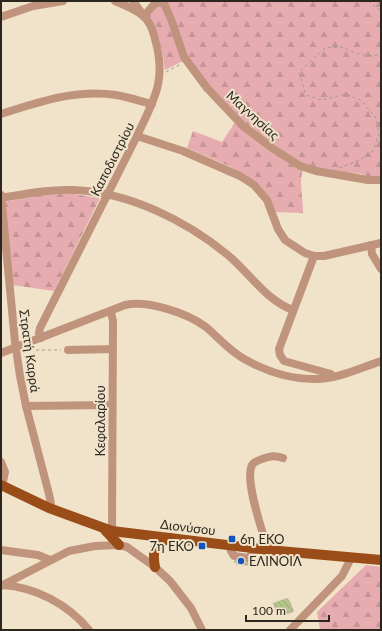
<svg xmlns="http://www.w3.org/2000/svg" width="382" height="631" font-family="Lato,sans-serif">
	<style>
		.forest { fill: url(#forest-firs) }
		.building { fill: url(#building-back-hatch); filter: url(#shadow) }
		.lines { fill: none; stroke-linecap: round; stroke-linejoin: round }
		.path { stroke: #a49a87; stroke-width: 1; stroke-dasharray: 3 3; stroke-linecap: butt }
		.minor { stroke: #c0947c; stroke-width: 8 }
		.major { stroke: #9a4d19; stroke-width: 10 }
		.poi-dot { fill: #1055bf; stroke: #f0e3ca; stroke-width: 1.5 }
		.labels { text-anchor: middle; stroke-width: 4; stroke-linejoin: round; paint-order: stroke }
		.street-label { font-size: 13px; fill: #2c271e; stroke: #f0e3ca }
		.poi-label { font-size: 13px; fill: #2c271e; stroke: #f0e3ca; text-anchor: start }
	</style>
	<defs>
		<pattern id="forest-firs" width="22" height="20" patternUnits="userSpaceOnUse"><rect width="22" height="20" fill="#e6acaf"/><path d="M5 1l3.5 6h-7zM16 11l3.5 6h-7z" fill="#c59496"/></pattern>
		<pattern id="building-back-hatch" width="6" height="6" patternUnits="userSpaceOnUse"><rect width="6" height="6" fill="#b5c58a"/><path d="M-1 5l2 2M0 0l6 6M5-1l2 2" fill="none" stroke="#9ca977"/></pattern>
		<filter id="shadow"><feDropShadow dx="2" dy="1.5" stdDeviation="0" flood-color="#0004"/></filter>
	</defs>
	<rect width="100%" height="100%" fill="#f0e3ca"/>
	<g class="forest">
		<path d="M162,1H381V177L371,178L361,174L328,171L304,165C298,184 303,194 303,213L276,212L269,198L245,176L231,167L187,148L193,131L222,142L239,116L224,100L217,98L189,58L165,70C162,47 160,35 148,15Z"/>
		<polygon points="66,193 100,198 54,291 12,285 4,202 41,195"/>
		<polygon points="366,565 381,567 381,630 320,630 317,612"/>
	</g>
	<g class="building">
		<polygon points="235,555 249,556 248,564 234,563"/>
		<polygon points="287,598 292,610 277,615 273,603"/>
	</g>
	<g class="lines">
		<g class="path">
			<polyline points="368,1 381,11"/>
			<polyline points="166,72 181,64"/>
			<polyline points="339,168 360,160 373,151 379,134 376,118 362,101 346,94 322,100 306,95 299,72 325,48 341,47 358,54 374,56 381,54"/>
			<polyline points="30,350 61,350"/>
		</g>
		<g class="minor">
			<polyline points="133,1 144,16 157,1"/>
			<polyline points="163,1 171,19 184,57 207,88 243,126 272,148 300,166 316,171 368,180 381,180"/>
			<polyline points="1,17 33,6 63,1"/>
			<path d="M1,114C38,102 76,89 116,95C128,97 140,101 152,104"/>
			<polyline points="137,136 183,151 240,176 254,185 267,200 278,229 285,240 305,253 314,256 324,256 381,243"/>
			<polyline points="1,195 15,342 20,376 26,406 49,494 51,504 49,508"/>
			<path d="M1,198C25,194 49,189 73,190C129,192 187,221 229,256C251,275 266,300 293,310"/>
			<polyline points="371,245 372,254 381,269"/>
			<polyline points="314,256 279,349 280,355 284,361 331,374 332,377"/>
			<polyline points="111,312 113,321 112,531"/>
			<path d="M41,338L39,333L40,328L137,136C154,99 167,81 155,39C153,30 150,21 142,15C135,9 124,5 115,1"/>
			<polyline points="68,350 113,349"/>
			<path d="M1,353L125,305C148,300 187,313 206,327C219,338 230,352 246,360C266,371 290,379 313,379C336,380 360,368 381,361"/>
			<polyline points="26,406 112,405"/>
			<polyline points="1,462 5,472 2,486"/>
			<polyline points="1,550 38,555 50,560"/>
			<path d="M268,550C263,533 244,480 252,465C254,462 259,460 262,459C270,456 275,455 283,458"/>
			<polyline points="231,551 234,556 248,558 253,553"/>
			<path d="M2,585C35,587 68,604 89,630"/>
			<polyline points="1,586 69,551 95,546 119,545 127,547 155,567 170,581 191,608 202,630"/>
			<polyline points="290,630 342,576 351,558"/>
		</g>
		<g class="major">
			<polyline points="1,485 49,508 112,531 268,550 381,560"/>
			<polyline points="105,530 119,545"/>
			<path d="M155,567C152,551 154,544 170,538"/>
		</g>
	</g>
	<g class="poi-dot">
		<rect x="228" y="535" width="8" height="8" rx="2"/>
		<rect x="198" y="542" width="8" height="8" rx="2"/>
		<circle cx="241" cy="561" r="4"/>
	</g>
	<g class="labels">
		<g class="street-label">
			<text transform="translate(253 115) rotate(42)" y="5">Μαγνησίας</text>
			<text transform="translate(112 159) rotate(-63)" y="5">Καποδιστρίου</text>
			<text transform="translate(30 351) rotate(82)" y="5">Στρατή Καρρά</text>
			<text transform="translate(100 421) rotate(-90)" y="5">Κεφαλαρίου</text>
			<text transform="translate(188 527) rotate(7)" y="5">Διονύσου</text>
		</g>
		<g class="poi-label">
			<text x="240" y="544">6η ΕΚΟ</text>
			<text x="194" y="551" text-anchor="end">7η ΕΚΟ</text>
			<text x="249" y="566">ΕΛΙΝΟΙΛ</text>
		</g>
	</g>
	<rect width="382" height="631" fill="none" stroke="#2c271e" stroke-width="4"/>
	<path d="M246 615v6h83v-6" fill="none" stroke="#2c271e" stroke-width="2"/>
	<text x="252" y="615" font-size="12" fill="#2c271e" stroke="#f0e3ca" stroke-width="3" paint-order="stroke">100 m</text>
</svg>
